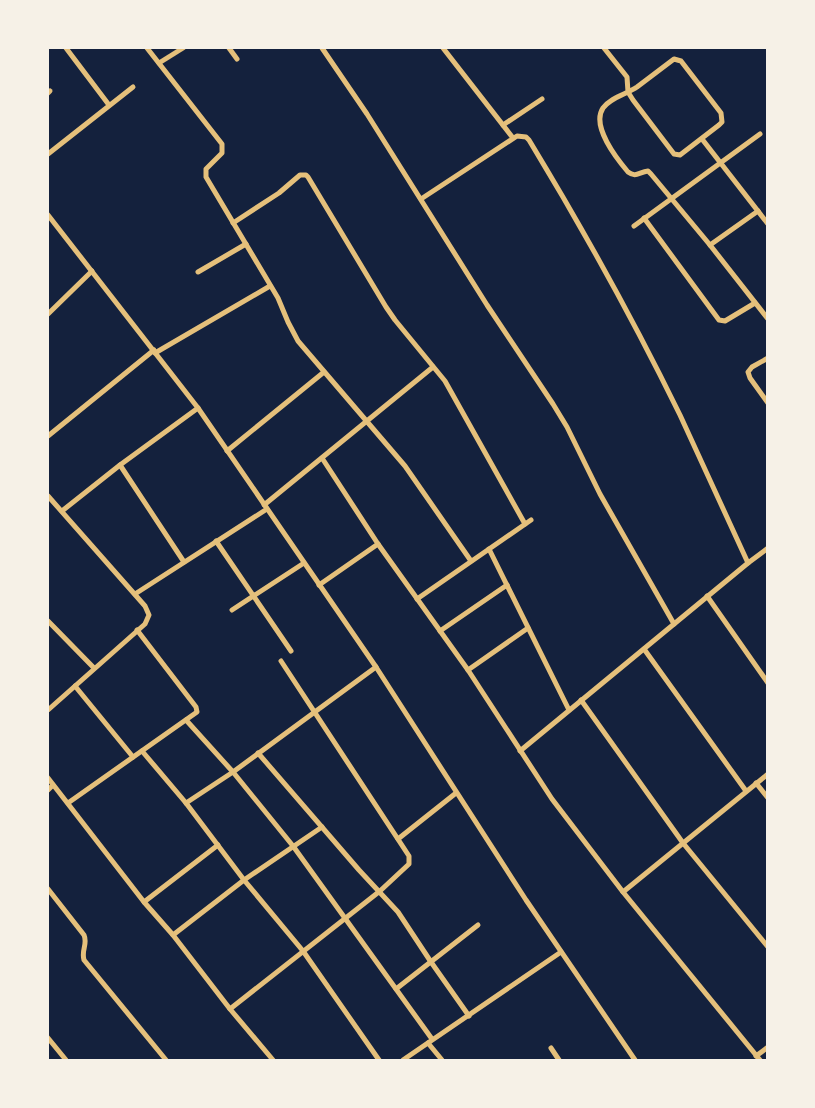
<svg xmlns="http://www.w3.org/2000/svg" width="815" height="1108" font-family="'Fira Sans',sans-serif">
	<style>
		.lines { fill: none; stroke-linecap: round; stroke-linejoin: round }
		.minor { stroke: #e5c07b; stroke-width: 5 }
	</style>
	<rect width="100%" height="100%" fill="#14213d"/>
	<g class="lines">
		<g class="minor">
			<polyline points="66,48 109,105"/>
			<polyline points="147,48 222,144 222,153 206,169 206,177 278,298 288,322 298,341 405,466 471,561"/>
			<polyline points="229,48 237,59"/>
			<polyline points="322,48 367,114 487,305 553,404 567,427 600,494 674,624"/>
			<polyline points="443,48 513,138"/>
			<path d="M604,48L627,77L628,92L633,100L674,154L680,155L719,125L722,122L721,113L681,61L674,59L637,87C627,94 611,97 603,108C591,126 617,159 628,172C636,178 639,172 648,171L651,174L710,245L768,319"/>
			<polyline points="159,63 183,48"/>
			<polyline points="48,93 50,91"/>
			<polyline points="503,125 542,99"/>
			<polyline points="702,139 768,224"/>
			<polyline points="48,154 133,87"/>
			<path d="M421,199L517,136L526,137L529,140C583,229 634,321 680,415C703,464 725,514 748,563"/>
			<polyline points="48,215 198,408 376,667 526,900 635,1060"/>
			<polyline points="644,218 719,320 725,321 755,303"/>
			<polyline points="233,223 279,193 300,175 306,175 308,177 386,307 395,320 445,381 525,524"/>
			<polyline points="634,226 760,134"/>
			<polyline points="710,245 758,211"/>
			<polyline points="198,272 246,244"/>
			<polyline points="48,314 92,271"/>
			<polyline points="155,353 270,286"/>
			<polyline points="768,358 752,367 748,372 750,378 768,403"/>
			<polyline points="48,436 154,350"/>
			<polyline points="227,451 324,372"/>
			<polyline points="322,458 378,544 468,670 552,799 623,892 760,1060"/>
			<polyline points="120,465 184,562"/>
			<polyline points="48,496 145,606 149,615 145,624 48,710"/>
			<polyline points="264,505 433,367"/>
			<polyline points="62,511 120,465 198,408"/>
			<polyline points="216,541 291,651"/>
			<polyline points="489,549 569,710"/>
			<polyline points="319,585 378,544"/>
			<polyline points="135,594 267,509"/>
			<polyline points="707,596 768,683"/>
			<polyline points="417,599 531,520"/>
			<polyline points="232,610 304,563"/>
			<polyline points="48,621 94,668"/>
			<polyline points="440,631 507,585"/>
			<polyline points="644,649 746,791"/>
			<polyline points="468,670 528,628"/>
			<polyline points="75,686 133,757"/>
			<polyline points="581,700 683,843 768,947"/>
			<polyline points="186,720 233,772 293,846 432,1039"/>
			<polyline points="142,751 186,803 244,880 303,951 379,1060"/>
			<polyline points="520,751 748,563 768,548"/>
			<polyline points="258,753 359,870 398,912 431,962 469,1016"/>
			<polyline points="48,778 144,902 173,935 230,1009 273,1060"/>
			<polyline points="756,783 768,798"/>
			<polyline points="48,790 53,785"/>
			<polyline points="68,803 197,712 196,707 137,630"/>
			<polyline points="186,803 233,772 376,667"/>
			<polyline points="398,839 456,793"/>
			<path d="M48,889L84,935C88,944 81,950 84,960L166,1060"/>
			<polyline points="623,892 768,774"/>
			<polyline points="144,902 218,845"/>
			<polyline points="173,935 244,880 322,827"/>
			<polyline points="396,989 478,925"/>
			<polyline points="230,1009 380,891 409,864 409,856 281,661"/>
			<polyline points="48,1038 66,1060"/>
			<polyline points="428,1043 442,1060"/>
			<polyline points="551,1048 559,1060"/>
			<polyline points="756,1056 768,1047"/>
			<polyline points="403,1060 561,952"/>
		</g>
	</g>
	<rect width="815" height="1108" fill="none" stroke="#f6f1e7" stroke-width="98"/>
</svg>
